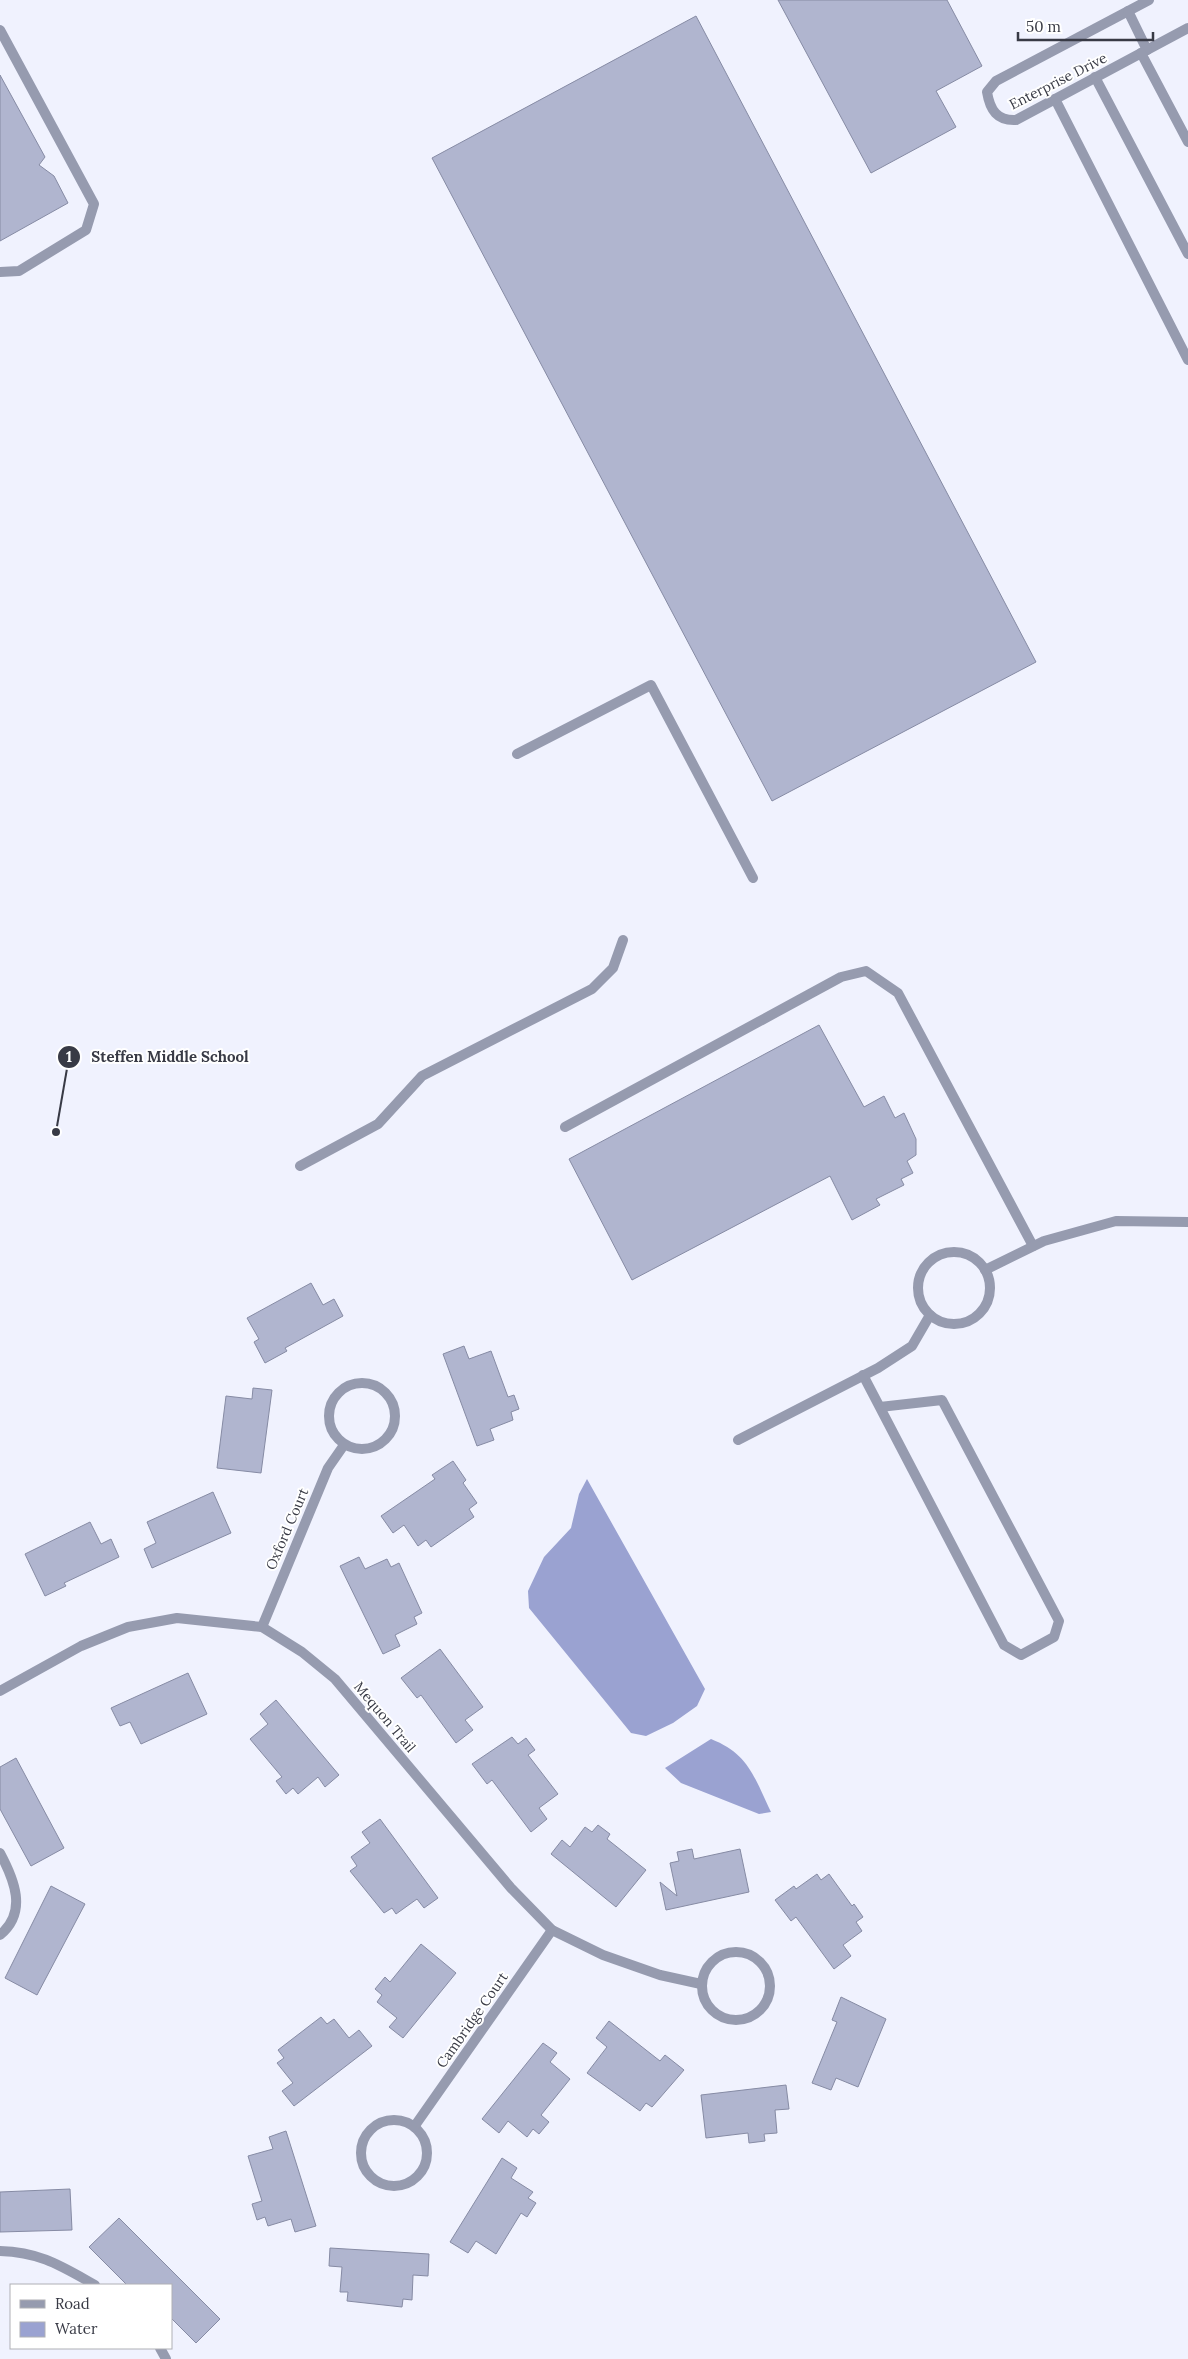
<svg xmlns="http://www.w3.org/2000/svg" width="1188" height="2359" font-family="Lora,serif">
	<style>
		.water { fill: #9aa2d1 }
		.building { fill: #b0b5cf; stroke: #868ba4 }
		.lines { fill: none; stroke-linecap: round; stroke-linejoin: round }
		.service { stroke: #969baf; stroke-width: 10 }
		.minor { stroke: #969baf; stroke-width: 10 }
		.labels { text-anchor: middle; stroke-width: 4; stroke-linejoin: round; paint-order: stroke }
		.street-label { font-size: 14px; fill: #383a45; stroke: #fff }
		.leader { fill: none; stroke: #383a45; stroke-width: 2 }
		.callout-dot { fill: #383a45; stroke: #fff; stroke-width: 2 }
		.mark-label { font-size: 15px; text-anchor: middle; font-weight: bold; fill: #fff }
		.callout-label { font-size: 15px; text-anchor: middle; font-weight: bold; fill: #383a45; stroke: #fff; stroke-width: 4; stroke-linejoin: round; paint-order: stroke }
	</style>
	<rect width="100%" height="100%" fill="#f0f2fe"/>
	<g class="water">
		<polygon points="587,1479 705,1689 697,1706 673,1723 646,1736 631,1733 529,1608 528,1591 544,1557 571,1528 579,1494"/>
		<path d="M711,1739C749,1754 754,1777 771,1812L759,1814L681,1783L665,1768Z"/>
	</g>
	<g class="building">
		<polygon points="778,0 947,0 982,66 936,91 956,127 871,173"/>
		<polygon points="696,16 1036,662 772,801 432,158"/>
		<polygon points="0,75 45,157 39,165 54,176 68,203 0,241"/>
		<polygon points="819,1025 864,1107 884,1096 895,1118 904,1113 916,1139 916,1155 907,1161 913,1173 901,1179 904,1185 876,1199 880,1205 852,1220 830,1176 632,1280 569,1159"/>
		<polygon points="311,1283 323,1305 334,1299 343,1316 285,1348 287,1351 265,1363 254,1342 259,1339 247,1318"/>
		<polygon points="464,1346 469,1359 491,1351 508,1397 514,1395 519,1409 511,1412 513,1420 490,1429 494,1440 477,1446 443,1354"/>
		<polygon points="253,1388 272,1390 261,1473 217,1468 226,1396 252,1399"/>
		<polygon points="453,1461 466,1480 463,1483 477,1503 469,1509 474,1517 431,1547 426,1540 418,1546 404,1525 393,1533 381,1516 435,1479 432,1475"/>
		<polygon points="213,1492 231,1533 152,1568 144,1549 156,1543 147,1522"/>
		<polygon points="90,1522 101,1544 111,1539 119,1557 64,1583 66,1586 45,1596 25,1554"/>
		<polygon points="359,1557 365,1569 387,1559 391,1567 399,1563 422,1613 414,1617 417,1624 395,1635 400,1646 383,1654 340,1566"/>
		<polygon points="440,1649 483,1707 465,1720 473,1730 456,1743 421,1695 417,1698 401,1678"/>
		<polygon points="188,1673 207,1714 141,1744 130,1722 120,1726 111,1708"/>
		<polygon points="276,1700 339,1775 325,1787 318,1777 298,1794 293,1788 286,1794 276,1781 282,1777 250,1739 268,1724 260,1714"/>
		<polygon points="512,1737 518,1744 526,1738 535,1750 528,1755 558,1794 539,1808 547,1819 531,1832 492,1780 487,1784 472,1764"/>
		<polygon points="16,1758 64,1848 31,1866 0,1809 0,1767"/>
		<polygon points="380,1819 438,1898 424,1908 417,1899 396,1914 392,1908 384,1913 350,1871 357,1866 351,1857 370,1843 362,1832"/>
		<polygon points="598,1825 610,1834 607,1839 646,1870 616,1907 551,1854 562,1840 570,1847 585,1827 592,1832"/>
		<polygon points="692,1849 694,1859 740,1849 749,1892 666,1910 660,1882 677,1896 670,1863 679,1861 677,1852"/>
		<polygon points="817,1874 821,1880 829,1874 852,1906 854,1904 863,1917 856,1922 862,1931 843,1945 851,1956 834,1969 796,1917 791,1921 775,1900 794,1886 796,1889"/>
		<polygon points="51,1886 85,1904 37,1995 5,1978"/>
		<polygon points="421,1944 456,1973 403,2038 389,2027 397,2018 377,2002 382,1995 375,1989 385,1977 390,1982"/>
		<polygon points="841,1997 886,2019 858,2087 836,2078 831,2090 812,2083 837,2022 832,2020"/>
		<polygon points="321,2017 327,2024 334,2019 349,2038 359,2030 372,2046 294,2106 282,2091 293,2083 277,2063 284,2058 278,2050"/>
		<polygon points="609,2021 660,2061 665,2055 684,2070 652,2107 646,2103 640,2111 587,2073 607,2047 596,2038"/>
		<polygon points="543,2043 557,2053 550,2062 570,2079 541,2115 549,2122 539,2134 533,2129 527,2137 508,2121 499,2133 482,2119"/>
		<polygon points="786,2085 789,2109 775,2110 777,2133 764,2134 765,2141 749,2143 748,2133 706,2138 701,2095"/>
		<polygon points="286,2131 316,2226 295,2232 291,2219 268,2226 265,2217 257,2220 252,2204 262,2201 248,2156 273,2149 269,2137"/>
		<polygon points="502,2158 517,2168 511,2178 533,2192 528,2198 536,2203 527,2217 521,2213 496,2254 476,2241 468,2253 450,2242"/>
		<polygon points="70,2189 72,2230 0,2232 0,2192"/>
		<polygon points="119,2218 220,2319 196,2343 171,2318 171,2285 127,2285 89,2247"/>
		<polygon points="330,2248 429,2254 428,2276 413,2275 412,2300 403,2299 402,2307 347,2301 348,2292 340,2292 342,2267 329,2266"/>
	</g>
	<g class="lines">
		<g class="service">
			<path d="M1149,0L996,81L987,92C990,110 997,121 1016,120L1188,28"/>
			<polyline points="1128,11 1147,50"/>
			<polyline points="0,30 94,204 86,230 19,271 0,272"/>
			<polyline points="1141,53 1188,142"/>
			<polyline points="1095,77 1188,254"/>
			<polyline points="1055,99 1188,360"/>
			<polyline points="517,754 651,685 753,878"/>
			<polyline points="565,1127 841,977 866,971 898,993 1033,1246"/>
			<polyline points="300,1166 378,1124 422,1076 592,989 613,968 623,940"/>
			<polyline points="863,1375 1004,1645 1021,1655 1054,1637 1059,1621 942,1400 880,1407"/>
			<polyline points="738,1440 878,1368 912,1346 930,1315"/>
		</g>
		<g class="minor">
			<circle cx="954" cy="1288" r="36"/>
			<polyline points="985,1270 1044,1241 1116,1221 1188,1222"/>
			<circle cx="362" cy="1416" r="33"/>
			<polyline points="262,1627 328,1468 344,1445"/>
			<polyline points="0,1691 81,1646 128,1627 177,1618 262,1627 302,1652 335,1679 511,1888 552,1930 603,1955 660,1975 701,1984"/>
			<path d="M0,1853C14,1879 28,1912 0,1935"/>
			<circle cx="736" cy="1986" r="34"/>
			<circle cx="394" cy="2153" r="33"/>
			<polyline points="414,2127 552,1930"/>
			<path d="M0,2251C40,2252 61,2266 95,2285"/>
			<polyline points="160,2348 166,2359"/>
		</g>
	</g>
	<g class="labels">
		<g class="street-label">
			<text transform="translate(1058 81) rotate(-27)" y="5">Enterprise Drive</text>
			<text transform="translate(287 1529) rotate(-67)" y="5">Oxford Court</text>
			<text transform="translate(385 1717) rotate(50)" y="5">Mequon Trail</text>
			<text transform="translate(472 2020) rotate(-55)" y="5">Cambridge Court</text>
		</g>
	</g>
	<path class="leader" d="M56 1132L69 1057"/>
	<g class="callout-dot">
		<circle cx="56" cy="1132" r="5"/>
		<circle cx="69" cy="1057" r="12"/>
	</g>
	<g class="mark-label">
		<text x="69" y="1062">1</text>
	</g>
	<g class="callout-label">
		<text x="170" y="1062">Steffen Middle School</text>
	</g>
	<rect x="10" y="2284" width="162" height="65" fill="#ffffff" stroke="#afb0b5"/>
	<rect x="20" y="2300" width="25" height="8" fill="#969baf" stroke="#afb0b5"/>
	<text x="55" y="2309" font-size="15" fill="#383a45">Road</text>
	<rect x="20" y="2322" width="25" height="15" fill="#9aa2d1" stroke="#afb0b5"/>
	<text x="55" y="2334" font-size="15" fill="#383a45">Water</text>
	<path d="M1018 32v8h135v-8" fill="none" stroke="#383a45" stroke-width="2.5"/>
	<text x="1026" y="32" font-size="15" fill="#383a45" stroke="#ffffff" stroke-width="4" paint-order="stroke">50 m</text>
</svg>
